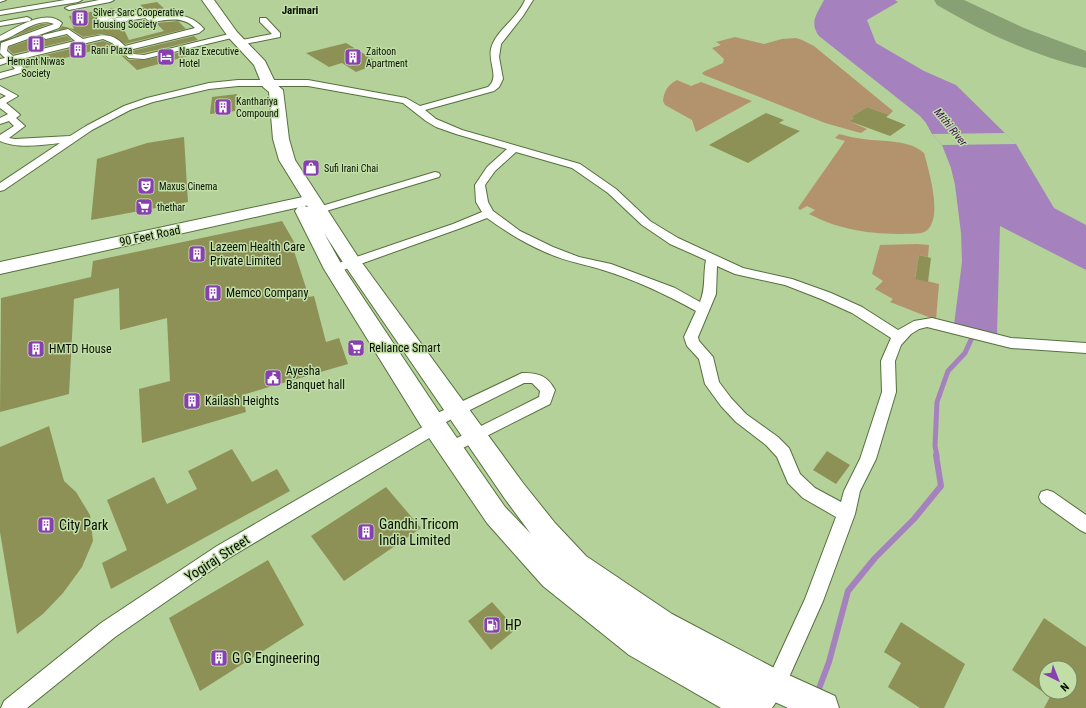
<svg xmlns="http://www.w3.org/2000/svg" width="1086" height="708" font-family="'Roboto Condensed',sans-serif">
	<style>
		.green { fill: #b3936d }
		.water { fill: #a582bd }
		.pier { fill: #b4d19a }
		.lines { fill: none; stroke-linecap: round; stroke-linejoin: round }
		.stream-far1 { stroke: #a582bd; stroke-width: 5 }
		.stream { stroke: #a582bd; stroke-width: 6 }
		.taxiway { fill: #88a174; fill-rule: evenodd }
		.building { fill: #8e9156; fill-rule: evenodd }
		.street-casing { stroke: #56703d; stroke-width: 2 }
		.secondary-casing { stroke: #56703d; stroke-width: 2 }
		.primary-casing { stroke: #56703d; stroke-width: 2 }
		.street { fill: #fff; fill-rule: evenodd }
		.secondary { fill: #fff; fill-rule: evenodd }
		.primary { fill: #fff; fill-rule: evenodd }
		.labels { text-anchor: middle; stroke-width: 3; stroke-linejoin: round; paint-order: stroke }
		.far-poi-label { font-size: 10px; fill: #060f00; stroke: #c1dea7; text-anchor: start }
		.far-neighbourhood-label { font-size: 11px; font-weight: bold; fill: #060f00; stroke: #c1dea7 }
		.far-water-label { font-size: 11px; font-style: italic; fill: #3c0c55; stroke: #c1dea7 }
		.street-label { font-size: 12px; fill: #060f00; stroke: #c1dea7 }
		.poi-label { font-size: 12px; fill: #060f00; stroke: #c1dea7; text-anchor: start }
		.near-poi-label { font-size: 14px; fill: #060f00; stroke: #c1dea7; text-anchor: start }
		.near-street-label { font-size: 14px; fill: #060f00; stroke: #c1dea7 }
	</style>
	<rect width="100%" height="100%" fill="#b4d19a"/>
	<g class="green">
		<polygon points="735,37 764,44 782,39 796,38 802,40 814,46 893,111 889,115 867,107 851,117 854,118 849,121 867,129 861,133 857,132 825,123 704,75 702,73 705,71 723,63 724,59 712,48 721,45 716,42"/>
		<path d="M677,80L691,86L701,82L752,101L696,132L692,120L665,105L663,101C664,92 667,85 677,80Z"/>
		<path d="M839,134C847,136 855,138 863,139C884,142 908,139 924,153C929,171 940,209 931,225C926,236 914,233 904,234C869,234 840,230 809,214L815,210L807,206L800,210L798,208L845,141L835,138Z"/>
		<polygon points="917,244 929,245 928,257 919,255 915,278 939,284 936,320 890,302 893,299 875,289 883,281 872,274 880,245"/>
	</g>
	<path class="water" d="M824,0H895L898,2L867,20L876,43L924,71L956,85L1016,144L1054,208L1086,225V270L1000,226L997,335L954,325L962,262L961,233L955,185L951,168L942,145L932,134L926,123L920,116L819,36C809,22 817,14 824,0Z"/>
	<polygon class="pier" points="1005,133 1016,144 942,145 932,134"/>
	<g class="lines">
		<polyline class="stream-far1" points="937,456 935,446 937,402 948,371 965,353 974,333"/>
		<polyline class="stream" points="817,694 829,662 848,591 875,558 914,519 941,486 936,455"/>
		<path class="taxiway" d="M934,0H964L1024,28L1086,51V68C1034,56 983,32 937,5Z"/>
	</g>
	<g class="building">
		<polygon points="157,2 170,14 153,15 140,5"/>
		<polygon points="113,8 115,12 98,15 95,21 102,26 121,23 129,40 164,31 156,23 178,21 186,29 125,44 110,35 101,34 83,37 69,28 59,30 62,26 74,29 69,16"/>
		<polygon points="41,24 49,24 14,37 27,29"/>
		<polygon points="41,36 41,38 46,40 67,36 72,40 13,54 9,50 9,47"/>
		<polygon points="194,36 198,40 144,53 135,53 132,51"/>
		<polygon points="103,41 111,44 129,60 144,60 182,52 188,56 137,70 111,46 26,68 20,61"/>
		<polygon points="346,43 379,63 356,72 342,63 329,67 306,53"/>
		<polygon points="237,94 235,111 210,114 212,97"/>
		<polygon points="867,107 889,115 886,117 906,125 890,136 849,121 854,118 851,117"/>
		<polygon points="766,113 784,120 779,123 800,131 748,163 709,145"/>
		<polygon points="184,137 188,202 91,220 97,159 147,143"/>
		<polygon points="282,221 297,247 293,248 309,297 314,296 326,342 339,338 348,364 242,395 246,412 142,443 139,389 170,381 167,318 120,330 119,288 74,299 69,394 0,412 1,298 91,277 93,261"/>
		<polygon points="919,255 931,258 928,282 915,279"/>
		<polygon points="49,426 64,481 76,492 90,515 93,541 82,567 63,593 43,614 17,634 0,532 0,447"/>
		<polygon points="232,449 252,482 277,469 290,491 111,589 102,563 127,550 107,500 154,477 167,504 197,489 188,471"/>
		<polygon points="827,451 850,465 836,484 813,470"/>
		<polygon points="386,487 421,528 344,581 311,536"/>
		<polygon points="268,560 304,625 200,691 169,618"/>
		<polygon points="492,602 516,629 491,650 468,621"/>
		<path d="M1044,618L1086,647V708H1044L1050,697L1012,670ZM1046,668H1070V692H1046Z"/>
		<polygon points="901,622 965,664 944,708 920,708 888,687 901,663 884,652"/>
	</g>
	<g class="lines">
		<g class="street-casing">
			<g id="street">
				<polygon points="0,0 6,0 0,2"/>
				<polygon points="65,0 82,0 78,2 0,15 0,11"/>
				<polygon points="99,0 114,0 110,2 69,10 65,8 69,6"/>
				<path d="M525,0H533L523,16L501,44L499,57L503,79L499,87L494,91L425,110L436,119L462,130L580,164L616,189L650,221L678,238L743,268L792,279L831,293L862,307L898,330L914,321L932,318L1011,338L1086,343V353L1011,348L927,327L919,329L911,334L901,345L895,361L896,392L876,459L860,491L855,514L823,601L782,693L772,708H750L753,701L768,679L805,599L836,517L803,498L788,483L777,457L766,445L736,422L721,406L705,384L699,359L687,346L684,337L696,311C667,295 636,280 603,270C584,264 564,261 545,252C524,243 505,231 487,218L461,228L338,272H330L328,269L330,266L453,224L482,212L476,202L475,185L487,167L507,149L456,134L436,127L426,121L403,103L308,86H238L209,89L153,102L130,110L92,130L4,190L0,191V183L60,143C42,145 17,149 0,141V135L14,126L9,121L0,124V118L8,114L0,108V99L6,96L0,93V86L18,96L6,103L18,113L20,115L16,118L25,126L9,138L15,139L70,136L86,126L124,106L147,98L209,83L238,80H308L406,98L420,106L488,87C500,77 488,63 491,49C494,35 508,25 517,13C520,9 523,5 525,0ZM516,152L572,168L608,193L642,225L670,244L706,260C703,275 706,288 700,302L675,288L611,264L579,257L553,247L520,231L493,211L488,202L485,185L495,171ZM717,266L735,274L785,285L821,299L852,313L891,338L881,361L882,392L860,459L844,491L841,502L815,488L800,474L789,448L778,437L746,414L731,398L719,382L713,357L699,341L698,337L716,294Z"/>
				<path d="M143,9L153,17C172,14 190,12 204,29L199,33L129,50L134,54L144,55L233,33L237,35L236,37L144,59L129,58L112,43L103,39L17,60L25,70L24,72L0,79V73L15,69L9,62L0,65V59L5,58L0,53L1,43L54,24C36,16 17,37 0,41V36C16,28 46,8 62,23L59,28L8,46L7,51L13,56L75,41L67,34L46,39L42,37L43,35L68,29L83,39C102,35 110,31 125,46L195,28C177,10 155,28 145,18L102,25L96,21L98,16ZM140,13L142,14L104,20Z"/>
				<polygon points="27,17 31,19 30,21 0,26 0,22"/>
				<polygon points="260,18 266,18 280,33 280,37 240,45 237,45 237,41 272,34 260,22"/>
				<polygon points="435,172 439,173 440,175 439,177 313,215 305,215 303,213 305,211"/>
				<path d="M522,373C538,373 547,375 555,390L550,404L451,454L445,452L443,448L445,444L539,397L540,391L532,383H524L442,424L444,427L441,431L229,558L115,637L27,708H1L4,701L101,623L217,546L426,425L424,422L427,418Z"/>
				<polygon points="1047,490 1053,492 1086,515 1086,533 1080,530 1041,502 1039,497 1041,492"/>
			</g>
		</g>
		<g class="secondary-casing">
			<polygon id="secondary" points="312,195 318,197 320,200 318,203 0,274 0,262"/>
		</g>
		<g class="primary-casing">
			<path id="primary" d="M202,0H214L237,32L265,61L276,84L283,90L289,139L295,160L360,260L523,483L555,523L586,556L672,614L782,672L835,696L839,708H788L764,697L768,708H721L629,655L543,586L487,523L423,429L324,269L295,211L298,207L304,206L308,207L279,160L273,139L269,92L263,87L254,65L229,38ZM324,233L346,267L505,499L531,534L505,507L441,415L344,269Z"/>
		</g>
		<use href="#street" class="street"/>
		<use href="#secondary" class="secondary"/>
		<use href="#primary" class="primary"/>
	</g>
	<defs>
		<g id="building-square" transform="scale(0.9)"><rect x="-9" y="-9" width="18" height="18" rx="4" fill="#883fb2" stroke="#c1dea7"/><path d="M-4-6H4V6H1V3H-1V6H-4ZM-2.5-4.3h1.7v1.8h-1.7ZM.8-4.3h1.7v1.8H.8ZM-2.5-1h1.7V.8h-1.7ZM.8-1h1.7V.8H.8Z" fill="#fff"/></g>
		<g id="hotel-square" transform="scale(0.9)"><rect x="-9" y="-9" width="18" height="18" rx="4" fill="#883fb2" stroke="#c1dea7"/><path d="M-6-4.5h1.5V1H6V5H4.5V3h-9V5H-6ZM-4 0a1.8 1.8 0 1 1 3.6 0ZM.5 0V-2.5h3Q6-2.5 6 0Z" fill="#fff"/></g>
		<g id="shop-square" transform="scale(0.9)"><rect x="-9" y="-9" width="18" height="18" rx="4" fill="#883fb2" stroke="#c1dea7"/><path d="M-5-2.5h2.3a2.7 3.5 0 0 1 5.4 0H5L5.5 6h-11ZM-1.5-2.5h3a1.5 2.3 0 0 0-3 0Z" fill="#fff"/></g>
		<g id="theatre-square" transform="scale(0.9)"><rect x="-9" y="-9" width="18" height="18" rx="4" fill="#883fb2" stroke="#c1dea7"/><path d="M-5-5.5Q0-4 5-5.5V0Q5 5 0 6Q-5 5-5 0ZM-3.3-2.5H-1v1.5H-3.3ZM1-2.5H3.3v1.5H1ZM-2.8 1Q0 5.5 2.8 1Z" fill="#fff"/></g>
		<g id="supermarket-square" transform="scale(0.9)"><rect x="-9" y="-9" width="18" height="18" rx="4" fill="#883fb2" stroke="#c1dea7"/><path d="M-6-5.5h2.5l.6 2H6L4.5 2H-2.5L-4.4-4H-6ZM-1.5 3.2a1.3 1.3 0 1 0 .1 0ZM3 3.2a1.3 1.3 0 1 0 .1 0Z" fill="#fff"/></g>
		<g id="civic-square" transform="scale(0.9)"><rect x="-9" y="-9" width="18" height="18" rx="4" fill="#883fb2" stroke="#c1dea7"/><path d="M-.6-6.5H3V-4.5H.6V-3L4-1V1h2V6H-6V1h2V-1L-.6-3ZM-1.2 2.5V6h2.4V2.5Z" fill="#fff"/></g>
		<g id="fuel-square" transform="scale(0.9)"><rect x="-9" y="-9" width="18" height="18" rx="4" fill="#883fb2" stroke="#c1dea7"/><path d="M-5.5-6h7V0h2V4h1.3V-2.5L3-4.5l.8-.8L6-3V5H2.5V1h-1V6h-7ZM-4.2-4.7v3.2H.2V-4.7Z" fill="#fff"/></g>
	</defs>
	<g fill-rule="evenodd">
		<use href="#building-square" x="80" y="18"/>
		<use href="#building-square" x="36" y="44"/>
		<use href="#building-square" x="78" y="50"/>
		<use href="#hotel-square" x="166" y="57"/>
		<use href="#building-square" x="353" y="57"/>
		<use href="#building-square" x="223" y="107"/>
		<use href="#shop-square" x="311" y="168"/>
		<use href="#theatre-square" x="146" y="186"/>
		<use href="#supermarket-square" x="144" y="207"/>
		<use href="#building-square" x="197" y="254"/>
		<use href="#building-square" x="213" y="293"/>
		<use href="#supermarket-square" x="356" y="348"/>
		<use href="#building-square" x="36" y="349"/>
		<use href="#civic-square" x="273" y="378"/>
		<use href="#building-square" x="192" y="401"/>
		<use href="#building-square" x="46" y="525"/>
		<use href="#building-square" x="366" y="532"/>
		<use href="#fuel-square" x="492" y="625"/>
		<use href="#building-square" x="219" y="658"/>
	</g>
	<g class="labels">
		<g class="far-poi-label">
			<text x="93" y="16">Silver Sarc Cooperative<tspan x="93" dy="12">Housing Society</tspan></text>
			<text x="91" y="54">Rani Plaza</text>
			<text x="179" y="55">Naaz Executive<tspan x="179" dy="12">Hotel</tspan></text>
			<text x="366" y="55">Zaitoon<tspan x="366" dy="12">Apartment</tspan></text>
			<text x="36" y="65" text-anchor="middle">Hemant Niwas<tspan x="36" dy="12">Society</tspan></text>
			<text x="236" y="105">Kanthariya<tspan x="236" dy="12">Compound</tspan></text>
			<text x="324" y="172">Sufi Irani Chai</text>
			<text x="159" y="190">Maxus Cinema</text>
			<text x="157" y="211">thethar</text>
		</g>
		<g class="far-neighbourhood-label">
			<text x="300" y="14">Jarimari</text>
		</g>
		<g class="far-water-label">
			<text transform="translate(951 127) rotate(51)" y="4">Mithi River</text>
		</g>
		<g class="street-label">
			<text transform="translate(150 236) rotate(-12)" y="4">90 Feet Road</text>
		</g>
		<g class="poi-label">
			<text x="210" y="251">Lazeem Health Care<tspan x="210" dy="14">Private Limited</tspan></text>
			<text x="226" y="297">Memco Company</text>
			<text x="369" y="352">Reliance Smart</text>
			<text x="49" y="353">HMTD House</text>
			<text x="286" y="375">Ayesha<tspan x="286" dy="14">Banquet hall</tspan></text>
			<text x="205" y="405">Kailash Heights</text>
		</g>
		<g class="near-poi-label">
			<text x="379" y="529">Gandhi Tricom<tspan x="379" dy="16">India Limited</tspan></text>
			<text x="59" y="530">City Park</text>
			<text x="505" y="630">HP</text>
			<text x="232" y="663">G G Engineering</text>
		</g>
		<g class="near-street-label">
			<text transform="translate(217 558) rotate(-33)" y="5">Yogiraj Street</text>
		</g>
	</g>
	<g transform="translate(1058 680) rotate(137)"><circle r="19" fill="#c1dea7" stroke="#768b64"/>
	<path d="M0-3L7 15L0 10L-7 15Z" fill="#883fb2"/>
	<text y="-6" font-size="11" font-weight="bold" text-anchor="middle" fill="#060f00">N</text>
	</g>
</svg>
